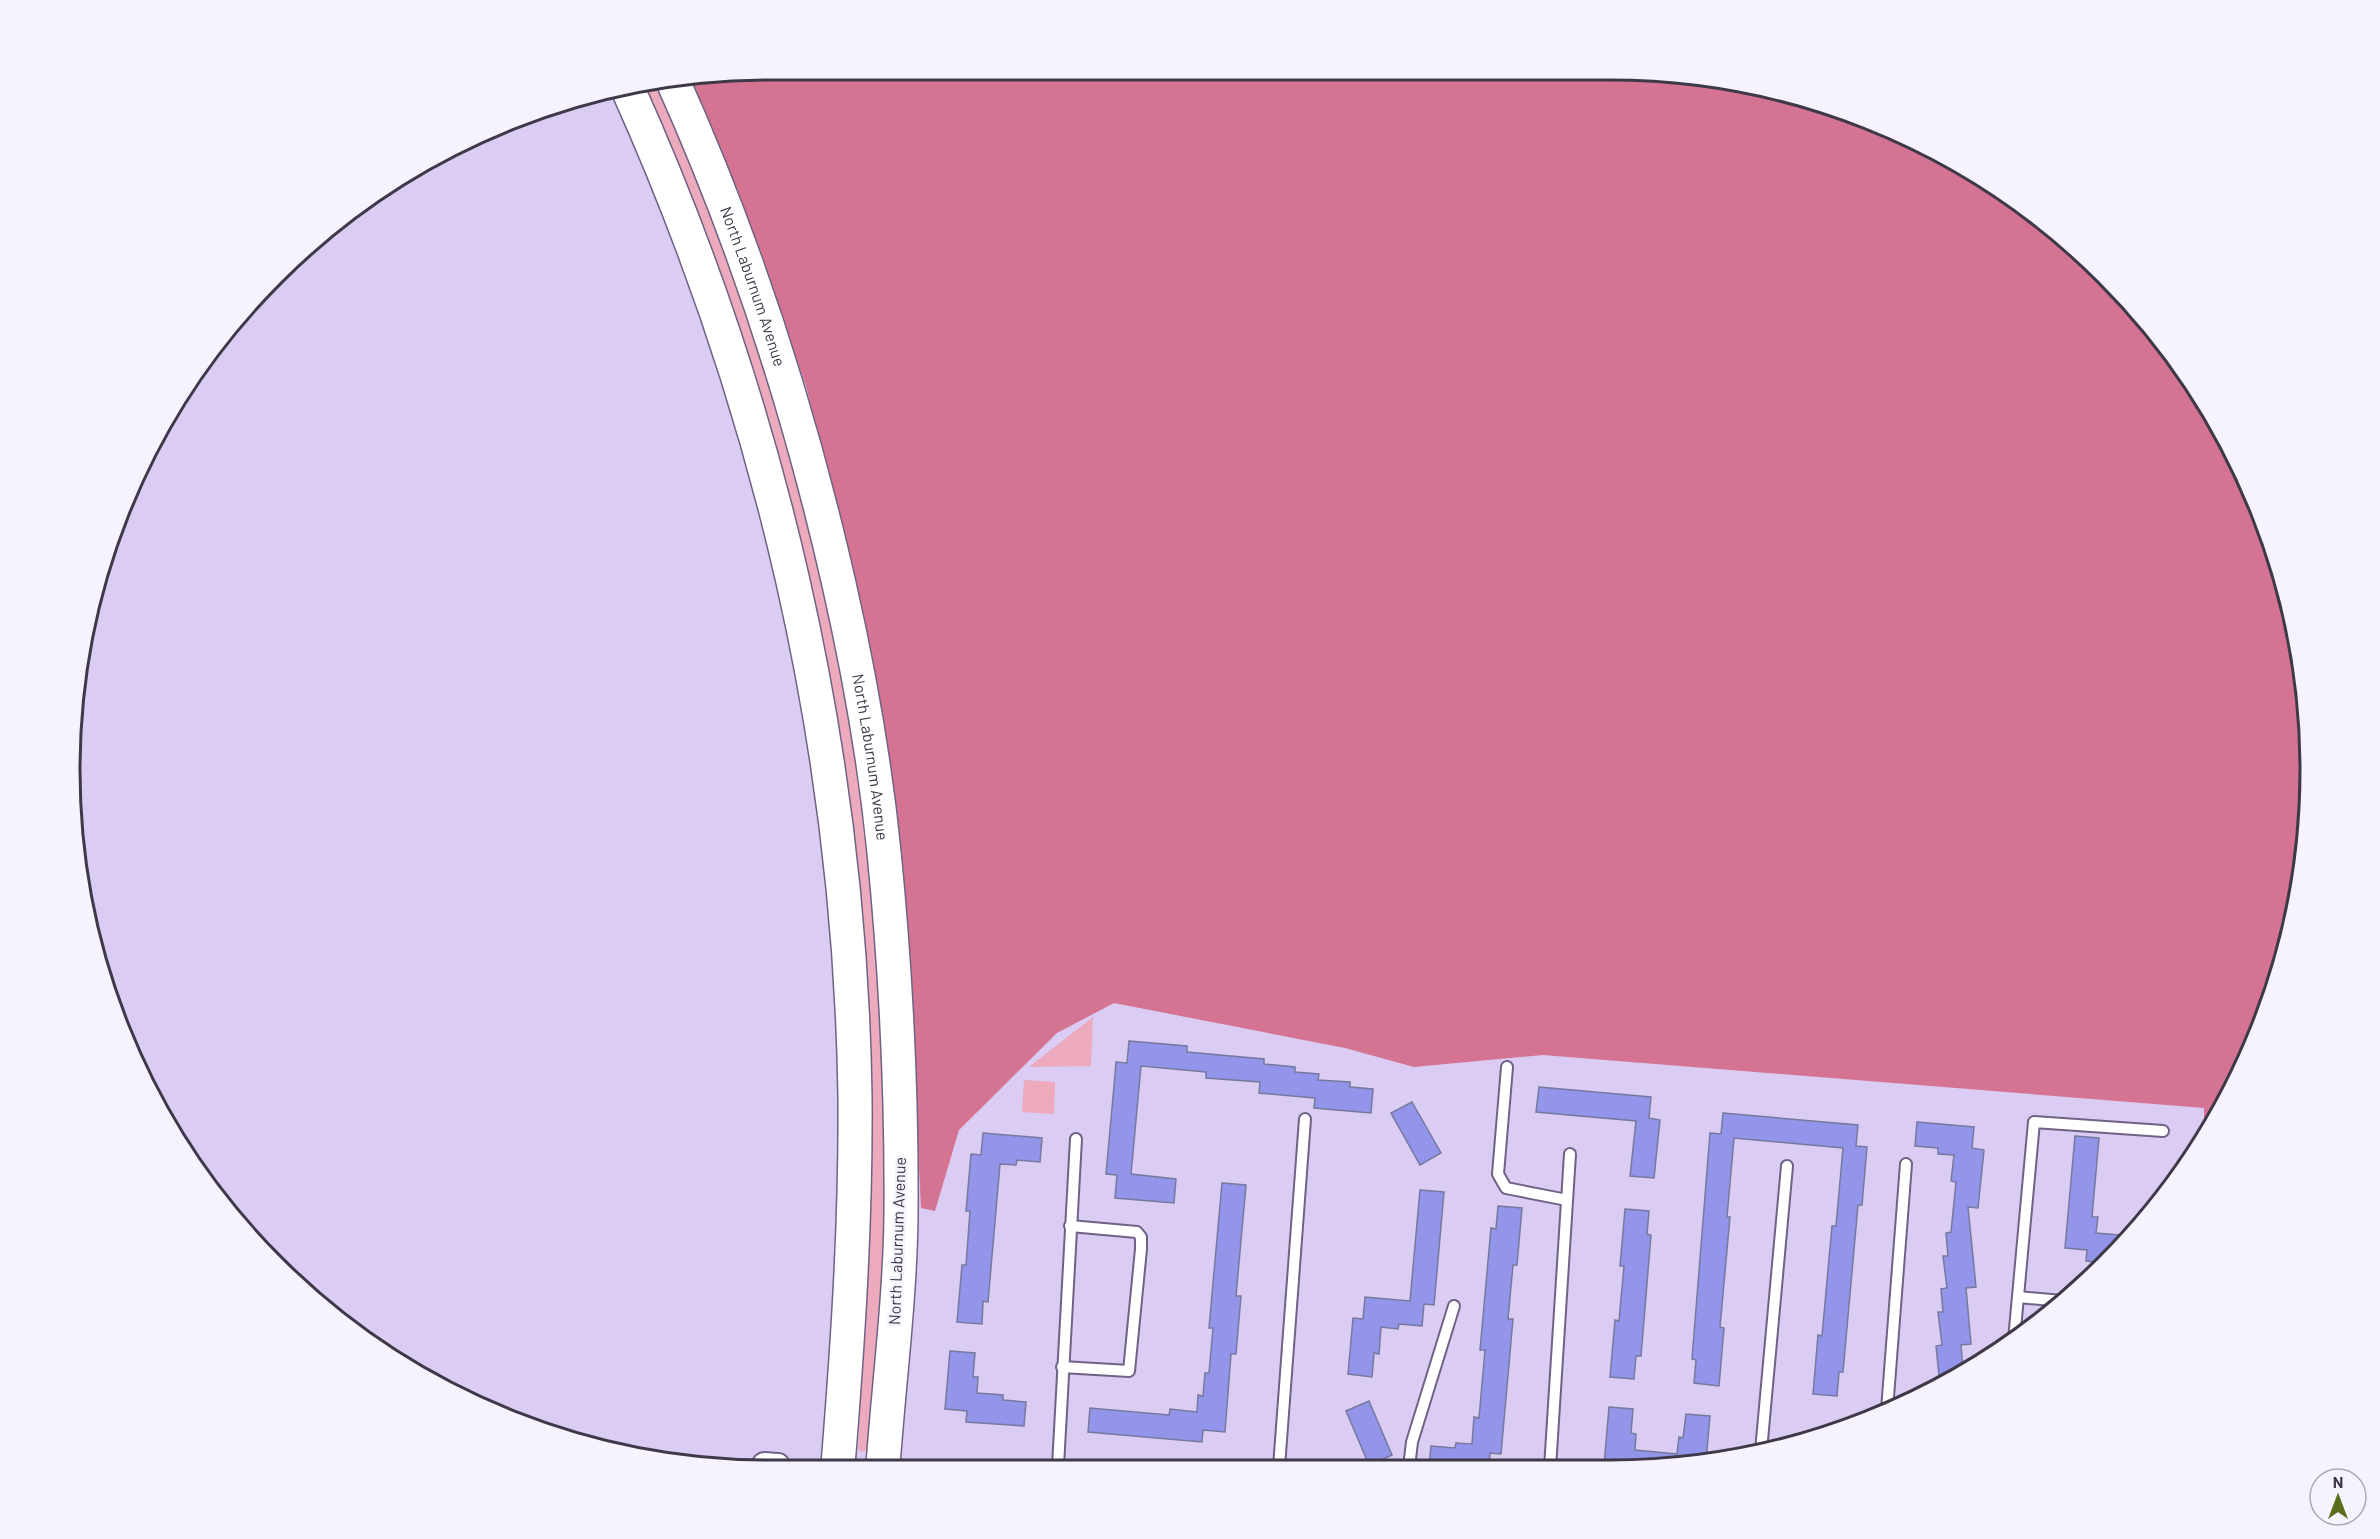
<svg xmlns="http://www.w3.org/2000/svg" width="2380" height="1539" font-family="Barlow,sans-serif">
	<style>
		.green { fill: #ecaabc }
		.forest { fill: #d57492 }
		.building { fill: #9395eb; stroke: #76799d; stroke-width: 1.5 }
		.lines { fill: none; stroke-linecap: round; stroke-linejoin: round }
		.service-casing { stroke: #6f6285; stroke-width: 14 }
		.minor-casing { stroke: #6f6285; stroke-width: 26 }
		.primary-casing { stroke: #6f6285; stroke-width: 36 }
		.service { stroke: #fff; stroke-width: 10 }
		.minor { stroke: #fff; stroke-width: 22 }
		.primary { stroke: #fff; stroke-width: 33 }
		.labels { text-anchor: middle; stroke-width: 5; stroke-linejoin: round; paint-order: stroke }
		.street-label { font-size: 16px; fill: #3e3848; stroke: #f6f2fe }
		.rim { fill: none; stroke: #3e3848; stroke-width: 3 }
	</style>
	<rect width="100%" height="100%" fill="#daccf3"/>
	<g class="green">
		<polygon points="660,79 724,230 810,505 863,775 888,1090 883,1278 870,1445 865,1451 860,1452 858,1448 864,1337 816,639 638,84"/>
		<polygon points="1093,1017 1091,1066 1029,1067"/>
		<polygon points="1024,1080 1055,1082 1054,1114 1022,1112"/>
	</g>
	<polygon class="forest" points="685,75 1702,75 1879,122 1961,163 2072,243 2166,343 2239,459 2287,588 2309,723 2305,861 2274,994 2217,1119 2204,1138 2204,1108 1543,1055 1414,1067 1345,1048 1114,1003 1057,1033 959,1130 935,1211 921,1208 912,1021 846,549 806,386 751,230"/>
	<g class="building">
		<polygon points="1129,1041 1187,1046 1187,1052 1264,1059 1264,1064 1295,1067 1295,1072 1319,1074 1318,1080 1350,1082 1350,1087 1373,1089 1371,1113 1314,1108 1315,1098 1259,1093 1260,1082 1206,1078 1206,1072 1141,1066 1131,1174 1176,1179 1174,1203 1115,1198 1117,1175 1106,1174 1114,1086 1116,1062 1127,1063"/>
		<polygon points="1539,1087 1651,1097 1649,1118 1660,1120 1654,1178 1630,1176 1636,1121 1536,1112"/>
		<polygon points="1412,1102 1441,1153 1420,1165 1391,1113"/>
		<polygon points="1723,1113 1858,1125 1856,1146 1867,1147 1862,1205 1858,1205 1843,1372 1839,1372 1837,1396 1813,1394 1818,1335 1822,1336 1832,1226 1836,1226 1843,1148 1734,1138 1727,1217 1730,1217 1720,1327 1724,1328 1719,1386 1694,1383 1696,1360 1692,1359 1710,1133 1721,1134"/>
		<polygon points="1917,1122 1974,1127 1972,1148 1984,1150 1978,1208 1968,1207 1976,1287 1966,1288 1971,1344 1961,1345 1963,1371 1940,1385 1936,1346 1942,1345 1938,1312 1943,1312 1941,1289 1947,1288 1943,1256 1948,1256 1946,1233 1951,1232 1956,1182 1951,1181 1954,1155 1938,1154 1938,1148 1915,1146"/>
		<polygon points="983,1133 1042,1138 1040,1162 1017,1160 1016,1165 1000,1164 988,1302 983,1301 982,1324 957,1322 962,1265 966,1265 970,1211 966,1211 971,1154 981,1155"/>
		<polygon points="2075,1136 2099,1138 2092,1217 2098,1217 2096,1233 2132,1236 2104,1263 2086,1261 2087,1250 2065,1248"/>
		<polygon points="1222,1183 1246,1185 1236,1296 1241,1296 1236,1354 1231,1354 1225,1432 1203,1430 1202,1442 1088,1432 1090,1408 1169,1415 1170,1409 1197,1412 1198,1395 1203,1396 1205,1373 1209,1373 1213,1328 1209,1328"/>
		<polygon points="1420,1190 1444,1192 1434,1305 1424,1304 1422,1326 1399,1324 1398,1329 1381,1327 1379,1354 1374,1353 1372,1377 1348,1374 1353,1318 1363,1319 1365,1297 1410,1301"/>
		<polygon points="1498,1206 1522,1208 1517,1265 1513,1265 1508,1319 1513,1319 1501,1454 1490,1453 1489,1468 1429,1467 1431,1446 1455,1448 1456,1443 1472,1444 1474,1417 1479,1418 1485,1350 1480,1350 1491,1228 1496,1229"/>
		<polygon points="1625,1209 1649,1211 1647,1234 1651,1235 1641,1356 1636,1356 1634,1379 1610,1377 1615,1320 1619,1321 1624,1266 1620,1266"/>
		<polygon points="950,1351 975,1353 973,1377 978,1377 977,1393 1003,1395 1003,1400 1026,1402 1024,1426 966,1422 967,1411 945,1409"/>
		<polygon points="1369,1401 1392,1455 1369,1465 1346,1411"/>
		<polygon points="1609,1407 1633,1409 1631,1433 1636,1434 1635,1450 1677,1454 1679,1437 1683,1438 1686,1414 1710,1416 1706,1460 1656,1469 1604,1466"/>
	</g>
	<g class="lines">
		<g class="service-casing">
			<g id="service">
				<polyline points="1507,1067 1498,1174 1506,1188 1567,1200"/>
				<polyline points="2018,1297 2063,1301"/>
				<polyline points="2014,1340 2034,1122 2163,1131"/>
				<polyline points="1062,1367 1129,1371 1141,1249 1141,1237 1137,1232 1070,1226"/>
				<polyline points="1887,1410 1906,1164"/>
				<polyline points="1761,1451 1787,1166"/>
				<polyline points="1058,1466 1076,1139"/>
				<polyline points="1279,1467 1305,1119"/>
				<polyline points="1409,1467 1412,1442 1454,1306"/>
				<polyline points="1550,1468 1570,1154"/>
			</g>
		</g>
		<g class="minor-casing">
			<polyline id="minor" points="764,1464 778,1465"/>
		</g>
		<g class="primary-casing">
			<g id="primary">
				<path id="s1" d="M671,77C745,241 799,408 839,584C859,672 875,762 884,852C896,973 902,1094 901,1216C900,1299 889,1382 883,1465"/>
				<path d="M627,87C770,405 850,748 855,1097C856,1220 848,1342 838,1465"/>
			</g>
		</g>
		<use href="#service" class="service"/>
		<use href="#minor" class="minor"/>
		<use href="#primary" class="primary"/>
	</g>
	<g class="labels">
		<g class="street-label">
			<text dy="6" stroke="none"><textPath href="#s1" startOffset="225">North Laburnum Avenue</textPath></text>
			<text dy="6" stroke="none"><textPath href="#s1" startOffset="711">North Laburnum Avenue</textPath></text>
			<text transform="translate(897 1241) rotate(-88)" y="6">North Laburnum Avenue</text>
		</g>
	</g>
	<path d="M0 0H2380V1539H0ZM770 80H1610A690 690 0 0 1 2300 770V770A690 690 0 0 1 1610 1460H770A690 690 0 0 1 80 770V770A690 690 0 0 1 770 80Z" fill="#f6f2fe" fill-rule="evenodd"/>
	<path class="rim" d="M770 80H1610A690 690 0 0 1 2300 770V770A690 690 0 0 1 1610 1460H770A690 690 0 0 1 80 770V770A690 690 0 0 1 770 80Z"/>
	<g transform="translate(2338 1497)"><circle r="28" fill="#f6f2fe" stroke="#aca8b5" stroke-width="1.5"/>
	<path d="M0-4.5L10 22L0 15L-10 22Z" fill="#5b6e1b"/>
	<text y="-9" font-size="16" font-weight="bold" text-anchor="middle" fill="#3e3848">N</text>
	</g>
</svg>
